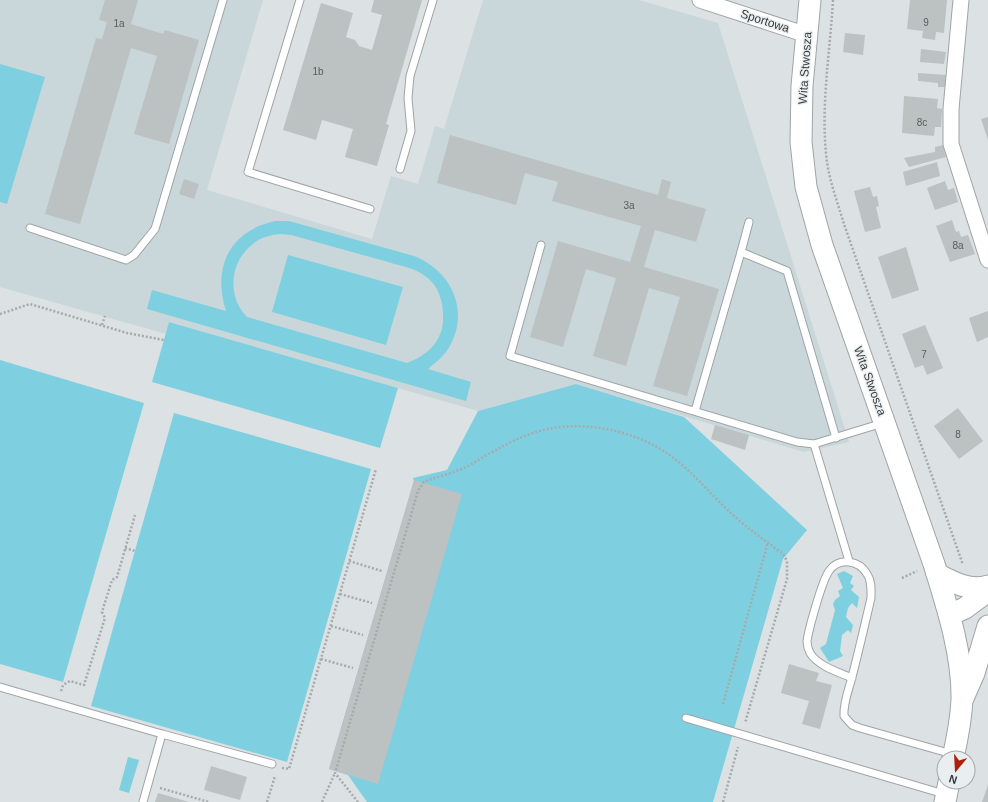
<svg xmlns="http://www.w3.org/2000/svg" width="988" height="802" font-family="Arial,sans-serif">
	<style>
		.built { fill: #c9d7da }
		.green { fill: #7ed0e0; fill-rule: evenodd }
		.building { fill: #bcc1c2 }
		.lines { fill: none; stroke-linecap: round; stroke-linejoin: round }
		.lane-casing { stroke: #9fa4a6; stroke-width: 9 }
		.street-casing { stroke: #9fa4a6; stroke-width: 17 }
		.secondary-casing { stroke: #9fa4a6; stroke-width: 23 }
		.path { stroke: #a6aaab; stroke-width: 2.5; stroke-dasharray: 2 2; stroke-linecap: butt }
		.lane { stroke: #fff; stroke-width: 7 }
		.street { stroke: #fff; stroke-width: 15 }
		.secondary { stroke: #fff; stroke-width: 21 }
		.labels { text-anchor: middle; stroke-width: 3; stroke-linejoin: round; paint-order: stroke }
		.number-label { font-size: 10px; fill: #5a5c5d }
		.street-label { font-size: 12px; fill: #393b3b; stroke: #e9eff0 }
	</style>
	<rect width="100%" height="100%" fill="#dce1e3"/>
	<polygon class="built" points="0,0 263,0 207,190 372,239 391,176 418,184 435,126 444,129 483,0 639,0 718,23 849,442 804,452 576,384 478,411 169,322 166,334 0,287"/>
	<g class="green">
		<polygon points="0,64 45,77 7,204 0,202"/>
		<path d="M275,221H289L414,256C452,271 471,312 448,349C442,358 435,363 428,369L471,382L466,401L147,309L152,290L226,311C212,268 229,231 275,221ZM280,234L291,235C323,244 356,253 388,262C400,266 415,268 425,276C440,286 444,305 443,322C441,343 426,356 407,363L247,317C226,295 230,261 254,243C261,237 271,235 280,234Z"/>
		<polygon points="288,255 403,287 386,345 272,312"/>
		<polygon points="169,322 398,388 380,448 152,382"/>
		<polygon points="0,360 144,403 63,682 0,664"/>
		<polygon points="576,384 684,417 807,530 783,559 713,802 367,802 348,775 329,769 414,481 413,478 447,470 478,411"/>
		<polygon points="174,413 371,469 287,762 91,706"/>
		<polygon points="844,571 853,576 850,583 854,586 851,590 859,597 857,608 852,603 848,608 846,617 853,625 851,633 848,630 842,635 840,651 843,656 829,662 820,648 826,644 835,610 833,604 835,600 840,596 838,591 843,588 837,574"/>
		<polygon points="128,757 139,760 129,793 119,790"/>
	</g>
	<g class="building">
		<polygon points="105,0 138,0 131,24 163,34 165,30 199,40 169,144 134,134 157,56 131,48 80,224 45,214 96,38 102,39 107,22 99,20"/>
		<polygon points="374,0 422,0 386,124 389,125 377,166 345,157 353,129 322,120 316,140 283,130 321,3 353,13 346,37 355,40 359,46 372,50 382,15 371,12"/>
		<polygon points="910,0 947,0 944,33 936,32 935,40 922,38 923,31 907,29"/>
		<polygon points="845,33 865,35 863,55 843,52"/>
		<polygon points="921,49 946,52 944,64 920,62"/>
		<polygon points="918,73 947,75 946,87 938,87 938,83 918,81"/>
		<polygon points="904,96 938,99 937,108 942,109 941,127 935,127 934,136 902,133"/>
		<polygon points="988,117 988,140 981,119"/>
		<polygon points="450,135 658,195 662,179 671,182 667,198 706,209 696,242 655,230 644,267 719,289 687,396 653,386 680,297 649,288 626,366 593,356 616,278 586,269 563,347 530,337 558,241 630,262 641,226 552,201 558,182 525,173 516,205 437,183"/>
		<polygon points="943,145 946,157 909,167 904,158 935,152 935,147"/>
		<polygon points="937,162 940,176 906,186 903,172"/>
		<polygon points="184,179 199,184 194,199 179,194"/>
		<polygon points="945,181 948,190 954,188 958,202 935,210 927,188"/>
		<polygon points="870,187 873,197 877,196 879,206 876,207 881,228 865,232 854,191"/>
		<polygon points="952,220 956,232 959,231 961,237 968,235 975,254 950,262 936,226"/>
		<polygon points="906,247 919,290 892,299 878,257"/>
		<polygon points="988,311 988,337 977,342 969,318"/>
		<polygon points="925,325 943,368 927,375 923,365 915,368 902,334"/>
		<polygon points="958,408 983,441 959,459 934,426"/>
		<polygon points="715,425 749,435 745,450 711,439"/>
		<polygon points="414,480 462,494 378,784 329,769"/>
		<polygon points="789,664 819,673 816,681 832,685 820,729 802,724 809,701 781,693"/>
		<polygon points="211,766 247,777 240,800 204,790"/>
		<polygon points="988,785 988,802 982,802"/>
		<polygon points="158,793 189,802 155,802"/>
	</g>
	<g class="lines">
		<g class="lane-casing">
			<g id="lane">
				<polyline points="300,0 248,172 370,209"/>
				<polyline points="400,169 411,131 408,98 410,76 433,0"/>
				<polyline points="749,222 741,252 787,271 836,438"/>
				<polyline points="30,228 126,260 134,255 155,229 223,0"/>
				<polyline points="541,245 510,356 797,442 814,444 883,423"/>
				<polyline points="695,411 741,252"/>
				<polyline points="814,444 849,561"/>
				<path d="M852,678C838,672 818,666 810,653C808,649 807,646 807,641C809,628 822,581 829,571C839,557 859,560 867,574C872,581 871,590 871,598C865,624 859,650 852,677C849,689 843,703 844,716L852,725L860,728L952,754"/>
				<polyline points="0,687 162,734 143,802"/>
				<polyline points="686,718 944,794"/>
				<polyline points="162,734 272,764"/>
			</g>
		</g>
		<g class="street-casing">
			<g id="street">
				<polyline points="700,0 807,35"/>
				<polyline points="961,0 951,109 951,144 988,260"/>
			</g>
		</g>
		<g class="secondary-casing">
			<g id="secondary">
				<path d="M810,0L802,86L801,142L806,187L822,245L934,564C947,606 963,655 962,700C961,719 957,740 953,758"/>
				<path d="M937,574C952,582 971,592 988,586"/>
				<polyline points="950,615 965,608 988,591"/>
				<polyline points="963,698 974,673 988,626"/>
				<polyline points="945,802 949,782"/>
			</g>
		</g>
		<g class="path">
			<path d="M833,0C830,54 820,108 827,162C830,183 838,204 844,224L963,565"/>
			<polyline points="0,314 30,304 127,333 164,340"/>
			<polyline points="102,325 105,316"/>
			<polyline points="125,548 135,551"/>
			<polyline points="349,561 382,571"/>
			<polyline points="902,578 917,571"/>
			<polyline points="340,594 372,603"/>
			<polyline points="331,626 363,635"/>
			<polyline points="321,659 353,668"/>
			<polyline points="61,691 63,685 70,681 84,685 105,618 102,612 112,580 117,577 135,515"/>
			<polyline points="723,704 768,542"/>
			<polyline points="282,768 289,769 376,469"/>
			<polyline points="160,788 209,802"/>
			<polyline points="267,802 275,776"/>
			<polyline points="322,802 335,773"/>
			<path d="M358,802L335,773L418,491L423,483L428,480C441,476 456,472 468,466C489,454 509,441 533,433C577,418 634,429 671,456C694,473 712,496 733,515C748,529 766,541 783,554L787,561V579L745,723"/>
			<polyline points="723,802 738,747"/>
		</g>
		<use href="#lane" class="lane"/>
		<use href="#street" class="street"/>
		<use href="#secondary" class="secondary"/>
	</g>
	<g class="labels">
		<g class="number-label">
			<text x="926" y="26">9</text>
			<text x="119" y="27">1a</text>
			<text x="318" y="75">1b</text>
			<text x="922" y="126">8c</text>
			<text x="629" y="209">3a</text>
			<text x="958" y="249">8a</text>
			<text x="924" y="358">7</text>
			<text x="958" y="438">8</text>
		</g>
		<g class="street-label">
			<text transform="translate(765 21) rotate(18)" y="4">Sportowa</text>
			<text transform="translate(805 68) rotate(-86)" y="4">Wita Stwosza</text>
			<text transform="translate(870 381) rotate(70)" y="4">Wita Stwosza</text>
		</g>
	</g>
	<g transform="translate(956 770) rotate(198)"><circle r="19" fill="#e9eff0" stroke="#a3a7a8"/>
	<path d="M0-3L7 15L0 10L-7 15Z" fill="#ae200b"/>
	<text y="-6" font-size="11" font-weight="bold" text-anchor="middle" fill="#393b3b">N</text>
	</g>
</svg>
